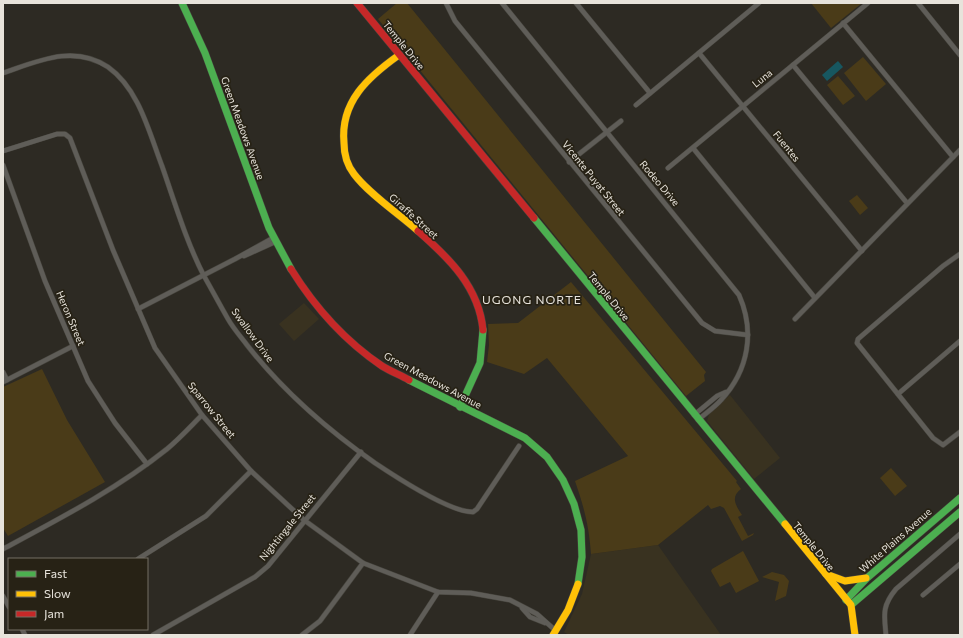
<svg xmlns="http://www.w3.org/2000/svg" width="963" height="638" font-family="Commissioner,sans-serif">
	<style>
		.built { fill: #393220 }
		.green { fill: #4a3b18 }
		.water { fill: #175760 }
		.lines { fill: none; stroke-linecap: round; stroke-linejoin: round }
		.street-casing { stroke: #47453e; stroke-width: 5.5 }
		.fast-casing { stroke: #47453e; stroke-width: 8 }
		.slow-casing { stroke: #47453e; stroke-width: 8 }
		.jam-casing { stroke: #47453e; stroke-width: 8 }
		.street { stroke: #5f5d58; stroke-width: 4.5 }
		.fast { stroke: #4caf50; stroke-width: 7 }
		.slow { stroke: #ffc107; stroke-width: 7 }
		.jam { stroke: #c62828; stroke-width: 7 }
		.labels { text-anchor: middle; stroke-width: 3.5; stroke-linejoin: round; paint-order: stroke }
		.street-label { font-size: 10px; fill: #e7e3db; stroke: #272215 }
		.quarter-label { font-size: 12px; letter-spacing: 1px; fill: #e7e3db; stroke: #272215 }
	</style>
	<rect width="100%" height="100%" fill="#2d2a23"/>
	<g class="built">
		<polygon points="304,303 319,319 294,341 279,324"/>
		<polygon points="730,395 780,458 754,479 707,421 710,412"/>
		<polygon points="658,545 721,635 569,635 564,632 582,594 591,554"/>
	</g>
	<g class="green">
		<polygon points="397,3 407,3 706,372 704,375 705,381 686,396 378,19"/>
		<polygon points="811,3 862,3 831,28"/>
		<polygon points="863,57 886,84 866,101 844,73"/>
		<polygon points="838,76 855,96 843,105 827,85"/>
		<polygon points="857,195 868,208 860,215 849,201"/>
		<path d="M571,282L737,481L736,482L741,489C730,497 736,506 742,515L738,517L748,536L754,533L753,535L742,541L724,508L720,506L711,509L708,505L658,545L591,554C589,526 584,507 575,481L628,456L547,358L524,374L487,362L489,345L488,324L518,323Z"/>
		<polygon points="42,369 67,420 105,482 8,536 3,528 3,387"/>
		<polygon points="891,468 907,486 895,496 880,478"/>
		<polygon points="743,551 759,581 736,593 730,582 720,587 711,571 712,569"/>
		<polygon points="772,572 784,575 789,581 786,596 775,601 779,582 762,577"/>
	</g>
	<polygon class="water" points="838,61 843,67 827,81 822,75"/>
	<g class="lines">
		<g class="street-casing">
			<g id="street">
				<polyline points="446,3 455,21 702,323 715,331 748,335"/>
				<path d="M502,3L739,295C755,331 749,370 721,400C715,407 706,413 698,420"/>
				<polyline points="576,3 650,93"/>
				<polyline points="918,3 960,55"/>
				<polyline points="843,23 953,157"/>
				<polyline points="699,53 862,251"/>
				<polyline points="793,65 907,203"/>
				<path d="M3,73C38,61 74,44 108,67C139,89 149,132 162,166C175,203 186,241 204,276C212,290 220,305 228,319C233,328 241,337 247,345C283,391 328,430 375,463C396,477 449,512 473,512L477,509L519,446"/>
				<polyline points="636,105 759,3"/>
				<polyline points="693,148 815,298"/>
				<polyline points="3,151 57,134 65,134 70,138 113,250 155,348 202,415 251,471 304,520 363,563 438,592 471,593 510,600 537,614 556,631"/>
				<polyline points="569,162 621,121"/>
				<polyline points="3,165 45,281 88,381 115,423 147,464"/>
				<polyline points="668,168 868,3"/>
				<polyline points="960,254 943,266 858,339 857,343 933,438 943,445 960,432"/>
				<polyline points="244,256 275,242"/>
				<polyline points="138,309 235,259 273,238"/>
				<polyline points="795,319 960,150"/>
				<polyline points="3,372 7,380"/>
				<polyline points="3,382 73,346"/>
				<polyline points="898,394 960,341"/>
				<polyline points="694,415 717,396 726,392"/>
				<path d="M3,549C59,519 117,489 167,449C179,439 190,427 202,415"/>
				<polyline points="138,559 206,516 251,471"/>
				<polyline points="923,595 960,564"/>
				<polyline points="3,596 9,607"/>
				<polyline points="522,608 530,617 545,623"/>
				<polyline points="22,629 25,635"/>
				<polyline points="153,635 255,577 268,566 361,452"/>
				<polyline points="302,635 320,621 363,563"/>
				<polyline points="410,635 438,592"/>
				<path d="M886,635C884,614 882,606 896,589L960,534"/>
			</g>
		</g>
		<g class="fast-casing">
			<g id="fast">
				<polyline points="182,3 205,53 269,228 291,269"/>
				<polyline points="534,218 785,524"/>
				<polyline points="409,380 525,438 547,457 563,480 574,504 581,530 582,557 578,584"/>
				<polyline points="460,407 480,363 483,330"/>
				<polyline points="846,600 867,578 960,498"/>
				<polyline points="851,605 960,512"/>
			</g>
		</g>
		<g class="slow-casing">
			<g id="slow">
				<path d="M399,55C368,77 340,102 344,143C344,154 347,165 354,174C369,194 399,214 418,231"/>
				<polyline points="785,524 851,605 855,635"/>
				<polyline points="826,574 845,581 866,578"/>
				<polyline points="553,635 568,610 578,584"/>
			</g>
		</g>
		<g class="jam-casing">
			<g id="jam">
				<polyline points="357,3 534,218"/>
				<path d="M418,231C449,258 479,287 483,330"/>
				<path d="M291,269C314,306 345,341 382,366C390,371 400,375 409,380"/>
			</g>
		</g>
		<use href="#street" class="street"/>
		<use href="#fast" class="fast"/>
		<use href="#slow" class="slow"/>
		<use href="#jam" class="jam"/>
	</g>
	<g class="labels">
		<g class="street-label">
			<text transform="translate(404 45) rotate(51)" y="4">Temple Drive</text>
			<text transform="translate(762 78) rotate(-39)" y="4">Luna</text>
			<text transform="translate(243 128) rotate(70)" y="4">Green Meadows Avenue</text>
			<text transform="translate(787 146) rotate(51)" y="4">Fuentes</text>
			<text transform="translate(594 178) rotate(51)" y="4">Vicente Puyat Street</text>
			<text transform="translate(660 183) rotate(50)" y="4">Rodeo Drive</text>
			<text transform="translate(414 216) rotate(42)" y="4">Giraffe Street</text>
			<text transform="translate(609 296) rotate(51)" y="4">Temple Drive</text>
			<text transform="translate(71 318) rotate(67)" y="4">Heron Street</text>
			<text transform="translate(253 335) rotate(54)" y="4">Swallow Drive</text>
			<text transform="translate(433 380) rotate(28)" y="4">Green Meadows Avenue</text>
			<text transform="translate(212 410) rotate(51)" y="4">Sparrow Street</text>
			<text transform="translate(287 527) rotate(-51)" y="4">Nightingale Street</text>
			<text transform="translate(895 540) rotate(-41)" y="4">White Plains Avenue</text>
			<text transform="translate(814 546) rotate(51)" y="4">Temple Drive</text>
		</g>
		<g class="quarter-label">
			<text x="532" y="304">UGONG NORTE</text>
		</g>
	</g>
	<rect width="963" height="638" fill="none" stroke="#e7e3db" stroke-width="8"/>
	<rect x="8" y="558" width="140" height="72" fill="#272215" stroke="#746f64"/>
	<rect x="16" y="571" width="20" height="6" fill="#4caf50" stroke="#746f64"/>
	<text x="44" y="578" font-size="12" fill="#e7e3db">Fast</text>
	<rect x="16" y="591" width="20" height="6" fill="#ffc107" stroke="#746f64"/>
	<text x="44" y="598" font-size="12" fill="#e7e3db">Slow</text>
	<rect x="16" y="611" width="20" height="6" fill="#c62828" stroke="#746f64"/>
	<text x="44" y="618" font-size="12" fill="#e7e3db">Jam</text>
</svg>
